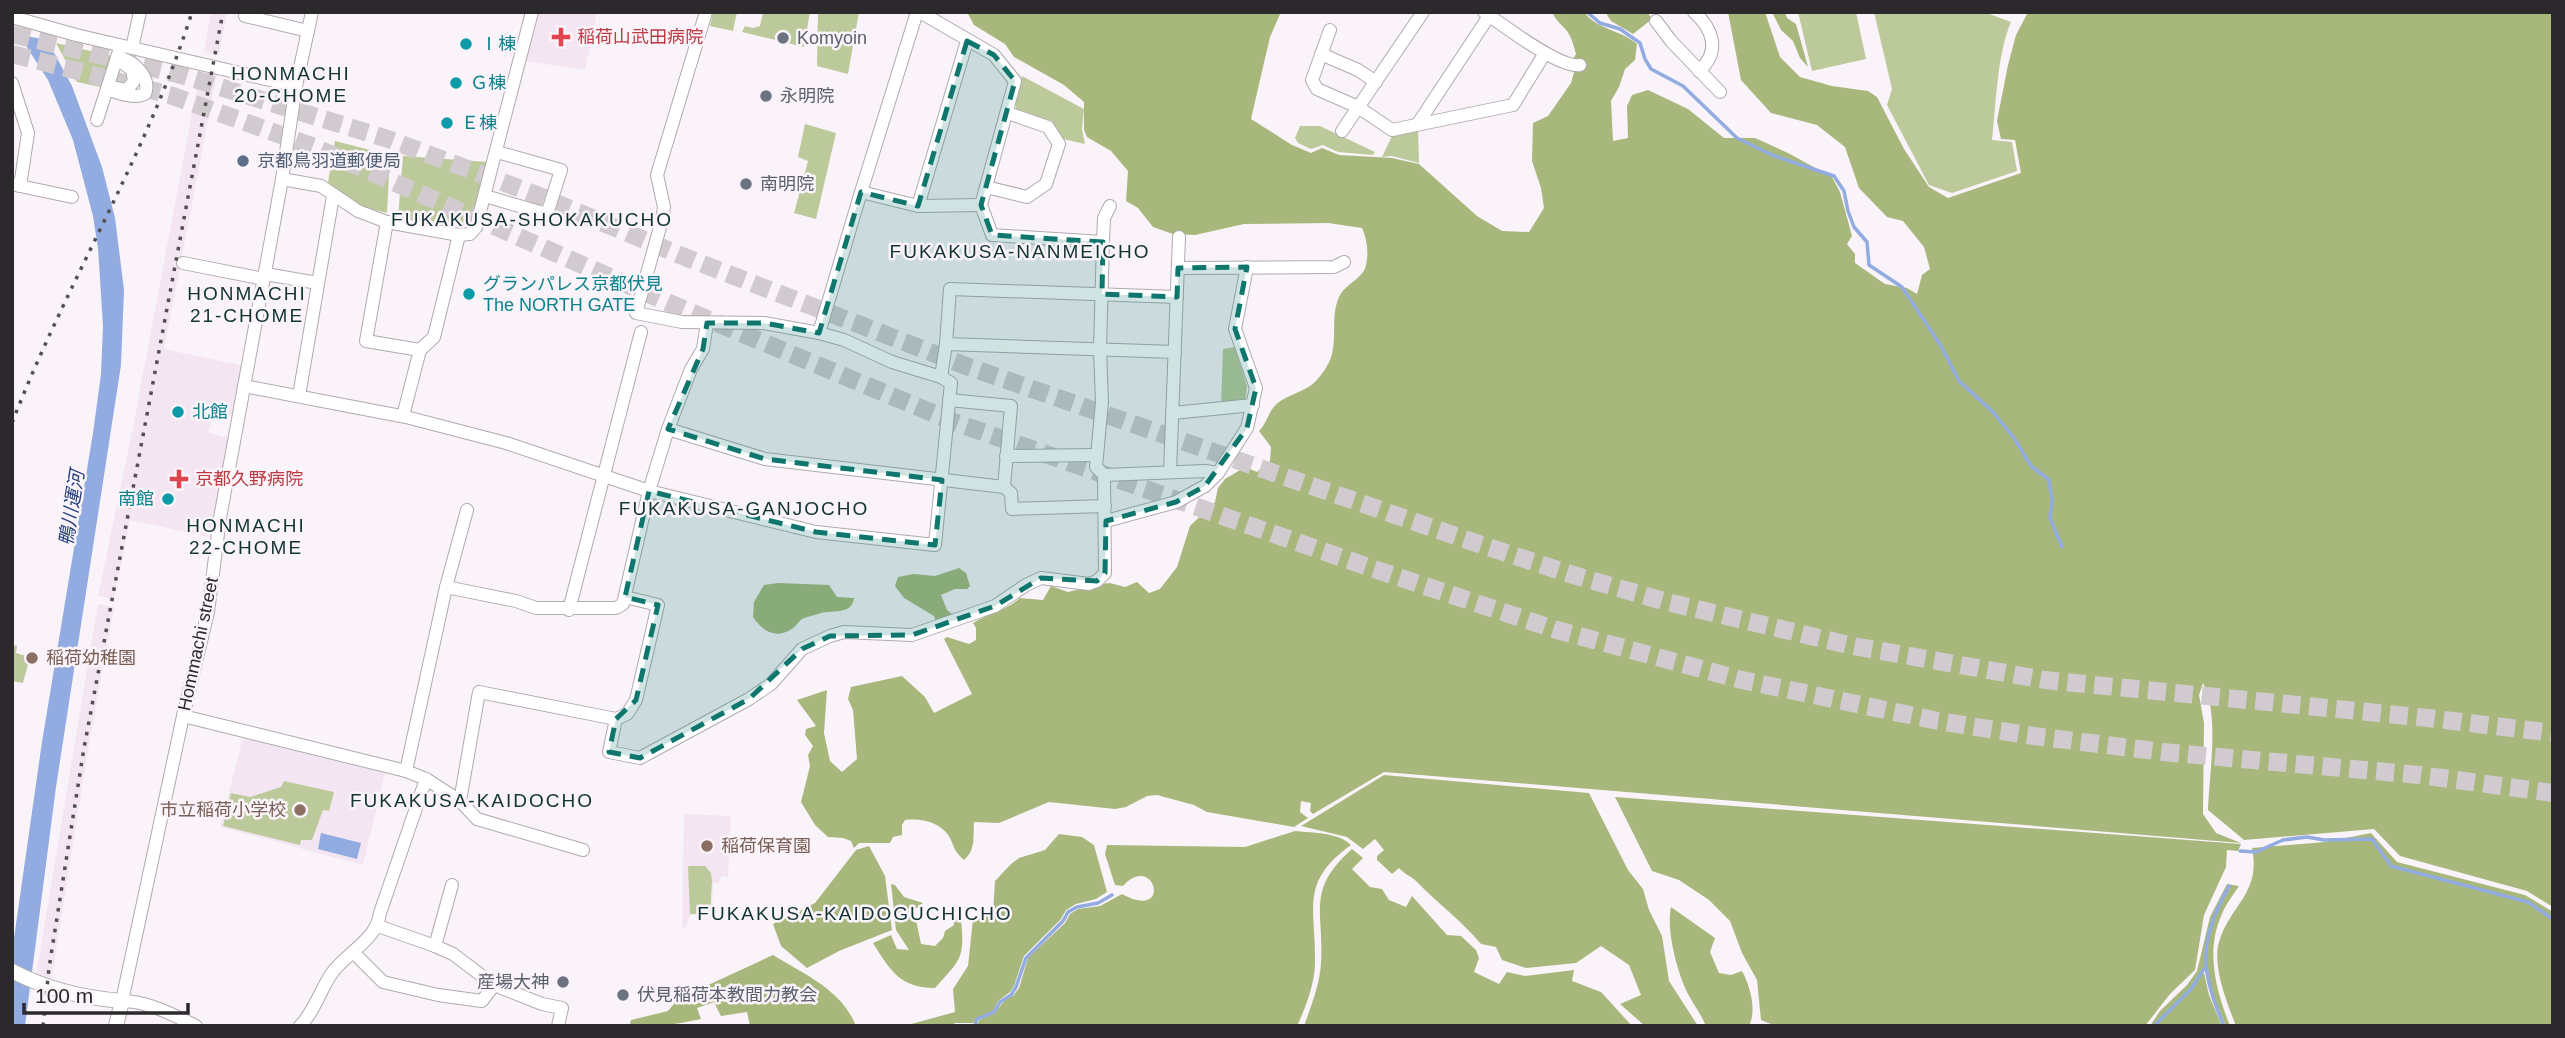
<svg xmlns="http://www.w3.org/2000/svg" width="2565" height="1038" font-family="Arial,'Noto Sans JP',sans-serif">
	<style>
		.built { fill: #f3e6f2 }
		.green { fill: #bcca9b }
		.forest { fill: #a8b87d }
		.water { fill: #92abe0 }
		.pier { fill: #faf3f9 }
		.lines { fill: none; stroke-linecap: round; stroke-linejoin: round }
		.stream { stroke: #92abe0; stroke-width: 3.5 }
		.highway-tunnel { stroke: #d1cbd0; stroke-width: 18; stroke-dasharray: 18 9; stroke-linecap: butt }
		.minor-casing { stroke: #b0aaaf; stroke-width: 14 }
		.major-casing { stroke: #b0aaaf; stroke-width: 16 }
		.minor { stroke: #fff; stroke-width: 12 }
		.major { stroke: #fff; stroke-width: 14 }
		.rail { stroke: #524f51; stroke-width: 3.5; stroke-dasharray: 3.5 7; stroke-linecap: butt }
		.marked { fill: #0f766e; fill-opacity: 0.2; stroke: #0f766e; stroke-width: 5; stroke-dasharray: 14 9; stroke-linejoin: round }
		.health-dot { fill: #e0444e; stroke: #faf3f9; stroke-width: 2.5 }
		.worship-dot { fill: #6b7280; stroke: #faf3f9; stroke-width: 2.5 }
		.culture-dot { fill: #0f9aa8; stroke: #faf3f9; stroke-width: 2.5 }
		.service-dot { fill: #5c6f8a; stroke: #faf3f9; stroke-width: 2.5 }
		.education-dot { fill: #8d6e63; stroke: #faf3f9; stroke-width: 2.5 }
		.labels { text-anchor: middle; stroke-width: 5; stroke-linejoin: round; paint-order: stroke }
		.health-label { font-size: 18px; fill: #be3a42; stroke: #faf3f9; text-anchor: start }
		.worship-label { font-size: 18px; fill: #5b616d; stroke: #faf3f9; text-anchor: start }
		.culture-label { font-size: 18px; fill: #0d838f; stroke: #faf3f9; text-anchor: start }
		.service-label { font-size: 18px; fill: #4e5e75; stroke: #faf3f9; text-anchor: start }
		.street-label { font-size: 18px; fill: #2b292b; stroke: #faf3f9 }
		.education-label { font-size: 18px; fill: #785e54; stroke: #faf3f9; text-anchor: start }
		.neighbourhood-label { font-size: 19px; letter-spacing: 2px; fill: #113432; stroke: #faf3f9 }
		.water-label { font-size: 19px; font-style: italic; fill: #223d7b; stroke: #faf3f9 }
	</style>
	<rect width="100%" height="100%" fill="#faf3f9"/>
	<g class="built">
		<polygon points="211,12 227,12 219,55 204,52"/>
		<polygon points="537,12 597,12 585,70 526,61"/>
		<polygon points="200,71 217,74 164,349 244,366 234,416 213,412 208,433 230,438 209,537 130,520 114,599 98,596 133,427"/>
		<polygon points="98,604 114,607 88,750 51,982 36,976"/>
		<polygon points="243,737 385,773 363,865 220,827"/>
		<polygon points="684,814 731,816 728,877 722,876 719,883 713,883 712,915 690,915 686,928 682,927"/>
	</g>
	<g class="green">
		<polygon points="713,12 737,12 733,31 710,26"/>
		<polygon points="763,12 810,12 804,47 742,32 745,26 753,28 760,26"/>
		<polygon points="818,12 859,12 848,74 817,66"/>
		<polygon points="1798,12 1856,12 1866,59 1812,71"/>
		<path d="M1874,12H1984L2011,22C1997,55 1996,104 1992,140L2012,142L2017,171L1952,193L1929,185L1887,105L1892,89Z"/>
		<polygon points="56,43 112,56 105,88 77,82"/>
		<polygon points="1022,76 1084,109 1082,129 1085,144 1063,139 1052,121 1017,111 1015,104"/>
		<polygon points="805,124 836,133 816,219 794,213 808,161 798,157"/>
		<polygon points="1300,126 1320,126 1375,152 1373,155 1338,152 1323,145 1311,149 1298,143 1295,138"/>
		<polygon points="1418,128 1419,163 1392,156 1382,157 1394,132"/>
		<polygon points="335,141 390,155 387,213 354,205 328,182"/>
		<polygon points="403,156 487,162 473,223 414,221 398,218"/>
		<polygon points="1235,347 1247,386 1245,403 1221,405 1223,349"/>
		<polygon points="12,645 17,646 16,653 30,657 23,683 12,681"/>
		<polygon points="284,781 334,792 329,811 323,810 312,840 301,840 300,845 223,826 231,793 250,797 281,787"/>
		<polygon points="688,866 705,866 711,873 712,881 710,914 690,914"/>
	</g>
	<g class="forest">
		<path d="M967,12H1281L1270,37L1251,119L1292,145L1311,153L1322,148L1339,155L1392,158L1419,164L1477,216L1502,231L1529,232L1544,208L1541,188L1532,161L1533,123L1548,116L1571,83L1576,65L1573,59L1576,54C1574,47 1572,38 1567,31C1561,24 1556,21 1552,12H1584C1596,29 1621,30 1637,44L1635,60L1625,69L1619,87L1611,101L1613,141L1628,138L1627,106L1632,95L1648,90L1688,109L1724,138H1755L1788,153L1832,177L1840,192L1852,236L1847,244L1855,254V263L1885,284L1907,288L1917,294L1922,275L1930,269L1924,247L1903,221L1887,217L1859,188L1845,147L1817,125L1771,113L1741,80L1728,12H1765L1780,57L1800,77L1832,86L1868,91L1877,97L1904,149L1929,187L1948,198L2021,173L2015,140L2001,139L1997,121L2008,65L2016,35L2028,12H2553V907L2527,891L2400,856L2374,829L2244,840L2208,810C2209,773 2220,716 2203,683L2199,695L2204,723L2203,814L2216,833L2241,843L1384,772L1313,814L1310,811L1311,803L1301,801L1300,812L1308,818L1294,827L1207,812L1194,805L1157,795L1147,796L1126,807L1115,809L1049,802L999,823L974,822C973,837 976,850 964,860C956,853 955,850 951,840C943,823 923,818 905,820L902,825V835L893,837L890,843H859L854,848L851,841L843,838L828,837L815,825L801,802L810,766L808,755L813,746L805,735L806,729L816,726L797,700L827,690L824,733L830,761L842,772L857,759L853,710L848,699L851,687L902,676L925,697L934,713L972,694L944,639L947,637L969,644L976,640V628L973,623C989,613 1005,611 1020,598L1043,600L1051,586L1068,592L1100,584L1110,583L1125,587L1137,582L1149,593L1160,589L1177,567L1190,526L1215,502L1218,488L1225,479L1245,467L1257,472L1270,461L1271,447L1259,431C1266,424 1267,416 1273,408C1281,397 1298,394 1310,386C1316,382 1323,373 1327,366C1340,345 1329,319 1339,297C1345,284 1364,278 1366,265C1369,253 1367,239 1362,228L1328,223L1244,224L1195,235L1173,234L1153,227L1138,208L1126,201L1128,171L1111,151L1087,137L1084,130V102L1064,85L1014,57L1005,44L974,25Z"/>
		<polygon points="1609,12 1647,12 1652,19 1633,34 1611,21 1607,15"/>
		<polygon points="1772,12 1785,12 1787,18 1796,24 1808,67 1800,58 1793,41 1781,30"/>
		<polygon points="959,568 966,573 970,586 967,589 955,589 941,595 947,610 953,615 936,622 934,616 904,598 895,586 898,577 914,574 935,576"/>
		<path d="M778,583L829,585L837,597L854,598C852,616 831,609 818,614C814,615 807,617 802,619C798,622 795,628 790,630C774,639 762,630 753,617L754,602L764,585Z"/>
		<path d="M1384,775L1589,793L1628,870L1643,889L1649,910L1662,936L1669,981L1698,1026H1645L1620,1004L1641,995L1629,965L1601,946L1576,963L1526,968L1502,960L1496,947L1481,944C1461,920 1437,903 1416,881C1411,876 1404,874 1399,868L1392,874L1377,860V856L1384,850L1375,839L1363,849L1347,837L1301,826Z"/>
		<polygon points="1615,797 2241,844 2238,851 2227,850 2226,867 2204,915 2195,970 2170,994 2145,1026 1776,1026 1761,1020 1757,980 1742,953 1730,921 1709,900 1679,880 1652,871"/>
		<path d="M1295,831C1313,833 1338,832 1351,845C1299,882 1316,909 1315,962C1315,983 1306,1007 1297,1026H977L979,1020L995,1013L1006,998L1013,996L1019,988L1028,958L1065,923L1070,914L1078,909L1100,906L1122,894C1173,922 1155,851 1123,886L1115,885L1105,854L1107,845L1245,847Z"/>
		<path d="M2371,833L2397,862L2525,895L2553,912V1026H2236C2227,1003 2212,966 2219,942C2231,903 2261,894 2252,848L2325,842Z"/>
		<polygon points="1059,834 1082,837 1094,845 1107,892 1096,899 1076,904 1066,910 1061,919 1024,956 1014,986 1010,992 998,1001 993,1011 976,1019 974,1023 955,1023 951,1026 904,1026 955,1012 953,989 968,966 973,919 993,913 995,881 1011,864 1019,858 1045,850"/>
		<polygon points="869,846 885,876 892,930 839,951 807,968 781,946 773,924 815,903 856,850"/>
		<path d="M1352,849L1363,858L1352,869L1370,887L1382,889L1389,900L1406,907L1412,896L1447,935L1461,936L1476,950L1479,958L1474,972L1499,984L1507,972L1525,976L1574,970L1572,981L1601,992L1632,1026H1304C1311,1007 1320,983 1321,963C1324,910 1306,890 1352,849Z"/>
		<path d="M891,884L895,885L904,897L923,903L914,910L921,944L935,946L943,938L945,931L954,925L952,915L961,919C965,959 961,959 935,988C900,988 890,970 873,943L891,935L897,949L909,950L896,930Z"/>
		<path d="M2227,884L2239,886C2233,895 2226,904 2222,914C2205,950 2216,991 2230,1026H2226L2213,996L2206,966L2203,968L2209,995L2222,1026H2150L2160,1011L2187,985L2197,971L2210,917Z"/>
		<path d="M1671,907L1715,938L1710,952L1719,973L1731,975L1742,971C1750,986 1757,1010 1749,1026H1706C1701,1014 1693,1004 1687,992C1677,971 1666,930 1671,907Z"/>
		<path d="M773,955C804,974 842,990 856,1026H750L747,1012L721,1016L714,1002L697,1008L701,1019C677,1024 655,1028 630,1024L631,1020L668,1011L678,999Z"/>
	</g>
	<g class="water">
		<polygon points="12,24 46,38 72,86 102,167 115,218 124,290 121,365 56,787 25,1026 12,1026 12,952 42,742 93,433 101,374 103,326 98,248 93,216 73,140 48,80"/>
		<polygon points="321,833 361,843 357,859 318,849"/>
	</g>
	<polygon class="pier" points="12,12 32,12 52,41 16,34 12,29"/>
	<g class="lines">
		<g class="stream">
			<polyline points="1587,12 1600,23 1620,29 1640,43 1645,59 1651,69 1683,86 1737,138 1772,155 1834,176 1844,191 1848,211 1854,227 1867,242 1869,265 1902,287 1941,346 1959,381 1993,412 2014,438 2031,466 2049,480 2052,500 2050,518 2062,547"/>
			<polyline points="2240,851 2256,852 2283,840 2307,837 2324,840 2372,839 2391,866 2528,902 2553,919"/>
			<polyline points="975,1026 977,1019 994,1012 1000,1002 1011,995 1016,987 1026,958 1063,921 1068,912 1077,907 1098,903 1112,895"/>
			<polyline points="2154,1026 2191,989 2204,969"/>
			<path d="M2224,1026C2199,967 2199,942 2229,886"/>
		</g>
		<g class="highway-tunnel">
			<polyline points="12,34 181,75 388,139 537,195 687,258 966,366 1473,542 1570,574 1667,602 1853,646 2045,680 2428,718 2553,733"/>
			<polyline points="12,54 170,95 314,147 669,303 954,422 1374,569 1557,630 1742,680 1938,721 2034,736 2163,752 2420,775 2553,793"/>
		</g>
		<g class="minor-casing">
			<g id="minor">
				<polyline points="920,12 994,55 1015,81 981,205 992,235 1103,242 1100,349 1102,402 1096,467 1104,475 1205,471 1218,473"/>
				<path d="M1484,12C1503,25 1560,69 1580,65"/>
				<path d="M1694,12C1713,29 1721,51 1699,71"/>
				<polyline points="245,16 308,31"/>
				<polyline points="12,17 76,35 296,86"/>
				<polyline points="1656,21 1671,41 1720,92"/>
				<polyline points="1330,30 1312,80 1317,89 1358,107 1392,130 1513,105 1545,53"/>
				<polyline points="132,48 140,12"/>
				<polyline points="1321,54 1358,70 1376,82"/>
				<path d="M121,58C136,63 151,78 145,94C134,99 120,93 109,90L110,87L127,90L134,81L132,70L120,61Z"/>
				<polyline points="12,83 28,133 20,186 12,184"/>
				<polyline points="97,120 119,51"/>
				<polyline points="1417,125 1489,16"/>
				<polyline points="1342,131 1423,12"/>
				<polyline points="282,179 321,186 358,211 387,222 459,235 470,234 476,227 532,12"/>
				<polyline points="20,186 72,197"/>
				<polyline points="986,187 1027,197 1046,184 1059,144 1048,127 1008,113"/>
				<polyline points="861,192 918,206 981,205"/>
				<polyline points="485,196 547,214 561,170 497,152"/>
				<polyline points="918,206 967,41"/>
				<polyline points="387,222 366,341 420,350"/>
				<polyline points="1103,242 1104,218 1110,206"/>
				<polyline points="183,263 264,279"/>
				<polyline points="1178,268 1334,267 1344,262"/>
				<polyline points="265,274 318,283"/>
				<polyline points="819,333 861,192 917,12"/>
				<polyline points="946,344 950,289 1177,297"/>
				<polyline points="941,377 946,344 1175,352"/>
				<polyline points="244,386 406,417 506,443 649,491 816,532 935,545 951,383 941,377 892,362 844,340 819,333 764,323 682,322 636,313 662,220 664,207 657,175 706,12"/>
				<polyline points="299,396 333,196"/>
				<polyline points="949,400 1011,406 1004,487"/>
				<polyline points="1173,413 1253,405"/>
				<polyline points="403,416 420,350 434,337 459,235"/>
				<polyline points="668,429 765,459 1004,487 1011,493 1012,509 1105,506"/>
				<polyline points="1006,456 1095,455"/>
				<polyline points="1170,472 1179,237"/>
				<polyline points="1106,521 1176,502 1205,486 1218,473 1247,428 1256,388 1235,329 1247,267"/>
				<polyline points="446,587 516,601 536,608 616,608 623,604 649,491 668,429 691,369 703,349 707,323"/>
				<polyline points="569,610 641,332"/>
				<polyline points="183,716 406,771 426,779 460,801 477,819 583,850"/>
				<polyline points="616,719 609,752 640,758 749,699 771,684 802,649 830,636 844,632 912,635 995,606 1026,585 1041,578 1089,584 1097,581 1105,573 1104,475"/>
				<polyline points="406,771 446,587 467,510"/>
				<polyline points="460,801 479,692 616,719 627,714 636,700 658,605 625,597"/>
				<polyline points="378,926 435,946 453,954 494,985 542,1004 562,1008 558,1026"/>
				<polyline points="435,946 452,885"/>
				<polyline points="353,952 383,982 438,995 482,1001 494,985"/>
				<path d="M196,1026C174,1015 147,1001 122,1001L183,716L208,612L220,518L282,179L296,86L312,12"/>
				<path d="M300,1026C315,1011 320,990 332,973C347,952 377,940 380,913L426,779"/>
			</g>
		</g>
		<g class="major-casing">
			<path id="major" d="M12,971C46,989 84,998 122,1001L116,1026"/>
		</g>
		<use href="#minor" class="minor"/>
		<use href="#major" class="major"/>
		<g class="rail">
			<path d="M12,423C66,283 147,155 192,12"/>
			<polyline points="43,1026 49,968 84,748 223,12"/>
		</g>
	</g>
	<path class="marked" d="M967,41L994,55L1015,81L981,205L992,235L1103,242L1102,294L1177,297L1178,268L1247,267L1235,329L1256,388L1247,428L1205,486L1176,502L1106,521L1105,573L1097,581L1041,578L995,606L912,635L830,636L802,649L749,699L640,758L609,752L616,719L636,700L658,605L625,597L649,491L816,532L935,545L942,480L765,459L668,429L703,349L707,323H764L819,333L861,192L918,206Z"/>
	<g class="health-dot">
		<path d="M557.5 26.5h7v7h7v7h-7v7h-7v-7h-7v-7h7z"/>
		<path d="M175.5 468.5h7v7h7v7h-7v7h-7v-7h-7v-7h7z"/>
	</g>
	<g class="worship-dot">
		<circle cx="783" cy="38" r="7"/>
		<circle cx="766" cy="96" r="7"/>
		<circle cx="746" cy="184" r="7"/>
		<circle cx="563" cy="982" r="7"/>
		<circle cx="623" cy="995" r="7"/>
	</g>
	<g class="culture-dot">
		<circle cx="466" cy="44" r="7"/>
		<circle cx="456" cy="83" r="7"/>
		<circle cx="447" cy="123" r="7"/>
		<circle cx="469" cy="294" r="7"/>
		<circle cx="178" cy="412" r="7"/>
		<circle cx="168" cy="499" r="7"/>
	</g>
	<circle class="service-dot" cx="243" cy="161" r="7"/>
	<g class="education-dot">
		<circle cx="32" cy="658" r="7"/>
		<circle cx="300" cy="810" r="7"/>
		<circle cx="707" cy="846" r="7"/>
	</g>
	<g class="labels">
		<g class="health-label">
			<text x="577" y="43">稲荷山武田病院</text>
			<text x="195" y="485">京都久野病院</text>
		</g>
		<g class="worship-label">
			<text x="797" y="44">Komyoin</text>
			<text x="780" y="102">永明院</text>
			<text x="760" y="190">南明院</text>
			<text x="549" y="988" text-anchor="end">産場大神</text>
			<text x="637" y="1001">伏見稲荷本教間力教会</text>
		</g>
		<g class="culture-label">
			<text x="480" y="50">Ⅰ棟</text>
			<text x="470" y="89">Ｇ棟</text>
			<text x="461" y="129">Ｅ棟</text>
			<text x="483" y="290">グランパレス京都伏見<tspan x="483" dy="21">The NORTH GATE</tspan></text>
			<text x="192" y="418">北館</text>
			<text x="154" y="505" text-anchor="end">南館</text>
		</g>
		<g class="service-label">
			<text x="257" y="167">京都鳥羽道郵便局</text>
		</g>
		<g class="street-label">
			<text transform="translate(198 644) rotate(-78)" y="6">Hommachi street</text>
		</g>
		<g class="education-label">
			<text x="46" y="664">稲荷幼稚園</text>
			<text x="286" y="816" text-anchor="end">市立稲荷小学校</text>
			<text x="721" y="852">稲荷保育園</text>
		</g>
		<g class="neighbourhood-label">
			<text x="291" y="80">HONMACHI<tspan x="291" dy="22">20-CHOME</tspan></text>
			<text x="532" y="226">FUKAKUSA-SHOKAKUCHO</text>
			<text x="1020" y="258">FUKAKUSA-NANMEICHO</text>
			<text x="247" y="300">HONMACHI<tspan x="247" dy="22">21-CHOME</tspan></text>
			<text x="744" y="515">FUKAKUSA-GANJOCHO</text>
			<text x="246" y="532">HONMACHI<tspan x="246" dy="22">22-CHOME</tspan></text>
			<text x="472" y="807">FUKAKUSA-KAIDOCHO</text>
			<text x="855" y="920">FUKAKUSA-KAIDOGUCHICHO</text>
		</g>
		<g class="water-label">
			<text transform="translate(71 508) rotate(-81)" y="7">鴨川運河</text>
		</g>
	</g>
	<rect width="2565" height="1038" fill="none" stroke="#2b292b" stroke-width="28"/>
	<path d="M24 1003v10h164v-10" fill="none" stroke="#2b292b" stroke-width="3.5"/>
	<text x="35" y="1003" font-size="21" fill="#2b292b" stroke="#faf3f9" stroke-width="5" paint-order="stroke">100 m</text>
</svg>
